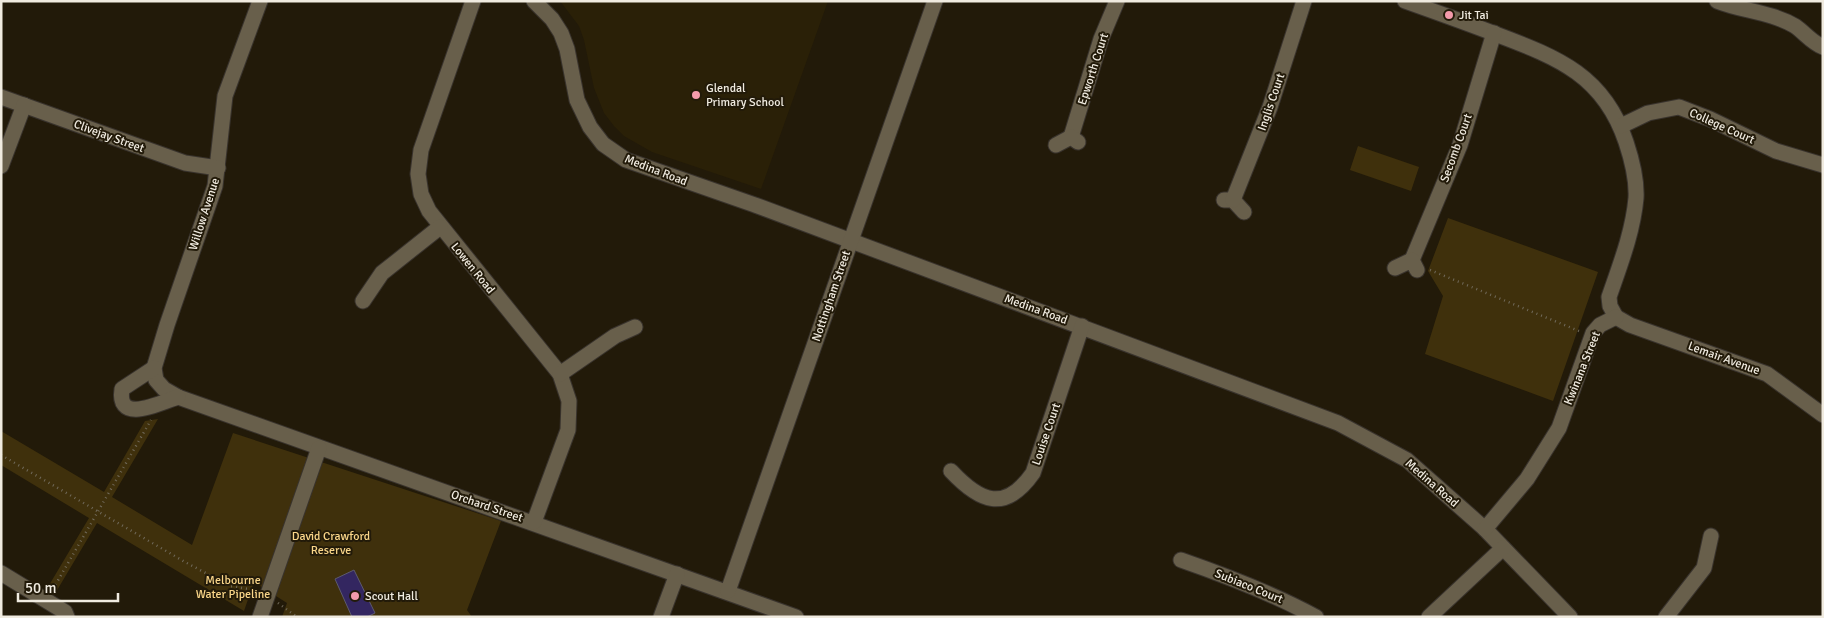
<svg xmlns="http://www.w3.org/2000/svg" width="1824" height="618" font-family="Signika,sans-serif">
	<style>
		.built { fill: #2a2007 }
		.green { fill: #3f300c }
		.building { fill: #332660; stroke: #5c5a6e }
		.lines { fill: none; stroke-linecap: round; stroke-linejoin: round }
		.street-casing { stroke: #39332d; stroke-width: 17 }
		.path { stroke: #716a5b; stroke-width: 2.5; stroke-dasharray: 1 4; stroke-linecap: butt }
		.street { stroke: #685f4b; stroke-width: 15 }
		.poi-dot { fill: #f39aab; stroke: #221a09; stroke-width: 2 }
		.labels { text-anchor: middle; stroke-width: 4; stroke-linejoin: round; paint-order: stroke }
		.poi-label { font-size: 12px; fill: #f0ebe0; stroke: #221a09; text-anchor: start }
		.street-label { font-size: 12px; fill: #f0ebe0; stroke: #221a09 }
		.park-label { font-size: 12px; fill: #fad689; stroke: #221a09 }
	</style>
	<rect width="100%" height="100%" fill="#221a09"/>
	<polygon class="built" points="560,1 828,1 761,189 652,152 624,136 614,126 604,113 594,88 584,40 579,26"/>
	<g class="green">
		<polygon points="1358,146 1419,167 1411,191 1350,170"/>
		<polygon points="1448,218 1598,272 1553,401 1425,354 1443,296 1428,271"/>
		<polygon points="158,419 112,497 192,545 233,433 501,521 467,610 472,617 282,617 287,603 254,582 244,611 97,523 53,597 45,592 89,518 1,465 1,431 104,492 145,421"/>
	</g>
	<polygon class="building" points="354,570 375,613 367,617 352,617 335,579"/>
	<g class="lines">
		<g class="street-casing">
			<g id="street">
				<polyline points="260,1 225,96 215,186 167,325 154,368 156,380 164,389 178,397 796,617"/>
				<polyline points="473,1 421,150 418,174 421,194 429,211 560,374 569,401 568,430 534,522"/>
				<polyline points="534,1 552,19 561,33 567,49 577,100 590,127 603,144 626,160 755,205 1338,423 1407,460 1485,529 1570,617"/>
				<path d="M1405,1C1436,12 1467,23 1498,35C1559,58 1604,76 1626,142C1632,160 1637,179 1636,198C1633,232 1620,265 1609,297L1610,306L1616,317"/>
				<path d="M1717,1C1742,11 1771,12 1795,26C1805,33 1811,42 1823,47"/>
				<polyline points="1,97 185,163 218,168"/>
				<polyline points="1621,126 1648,113 1679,107 1710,119 1776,151 1823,165"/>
				<polyline points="1071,137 1101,39 1117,1"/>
				<polyline points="1056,145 1071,137 1078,142"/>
				<polyline points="1,166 24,105"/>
				<polyline points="1224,200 1233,200 1244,212"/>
				<polyline points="1233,200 1270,107 1304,1"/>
				<polyline points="1412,260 1460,145 1494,33"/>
				<polyline points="1395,268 1412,260 1417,270"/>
				<polyline points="363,301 382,273 440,227"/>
				<polyline points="1616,317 1630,325 1767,374 1823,415"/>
				<path d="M154,368L122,389C116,426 162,402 178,397"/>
				<polyline points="560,374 615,336 635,327"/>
				<path d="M951,471C980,502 1005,513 1033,473L1082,326"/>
				<polyline points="1485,529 1527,479 1559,428 1593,333 1600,325 1616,317"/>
				<path d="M1181,560C1227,576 1272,593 1316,617"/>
				<polyline points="1,573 65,612 67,617"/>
				<polyline points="728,591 935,1"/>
				<polyline points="260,617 319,448"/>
				<polyline points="661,617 677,574"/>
				<polyline points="1429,617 1503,548"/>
				<polyline points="1666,617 1704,568 1711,536"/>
			</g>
		</g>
		<g class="path">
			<polyline points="1430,270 1579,331"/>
			<polyline points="1,455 185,562 230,586 255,590"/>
			<polyline points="53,589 151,420"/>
			<polyline points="278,603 297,617"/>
		</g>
		<use href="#street" class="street"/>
	</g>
	<g class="poi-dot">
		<circle cx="1449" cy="15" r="5"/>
		<circle cx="696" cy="95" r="5"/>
		<circle cx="355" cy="596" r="5"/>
	</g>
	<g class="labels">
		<g class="poi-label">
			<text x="1459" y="19">Jit Tai</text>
			<text x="706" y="92">Glendal<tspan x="706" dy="14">Primary School</tspan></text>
			<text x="365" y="600">Scout Hall</text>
		</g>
		<g class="street-label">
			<text transform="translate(1093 69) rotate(-72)" y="4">Epworth Court</text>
			<text transform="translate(1271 102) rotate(-71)" y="4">Inglis Court</text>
			<text transform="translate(1722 126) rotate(24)" y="4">College Court</text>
			<text transform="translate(109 136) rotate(20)" y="4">Clivejay Street</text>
			<text transform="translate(1456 148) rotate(-70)" y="4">Secomb Court</text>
			<text transform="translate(656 170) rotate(21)" y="4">Medina Road</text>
			<text transform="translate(204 214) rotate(-72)" y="4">Willow Avenue</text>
			<text transform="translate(473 268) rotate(51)" y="4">Lowen Road</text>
			<text transform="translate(831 296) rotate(-71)" y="4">Nottingham Street</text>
			<text transform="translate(1036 309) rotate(20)" y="4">Medina Road</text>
			<text transform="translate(1724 358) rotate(20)" y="4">Lemair Avenue</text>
			<text transform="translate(1582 368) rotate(-68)" y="4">Kwinana Street</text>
			<text transform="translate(1046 434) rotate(-71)" y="4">Louise Court</text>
			<text transform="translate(1432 483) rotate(41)" y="4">Medina Road</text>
			<text transform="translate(487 506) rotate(19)" y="4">Orchard Street</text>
			<text transform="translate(1249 586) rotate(22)" y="4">Subiaco Court</text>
		</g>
		<g class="park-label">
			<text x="331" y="540">David Crawford<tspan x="331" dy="14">Reserve</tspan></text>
			<text x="233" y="584">Melbourne<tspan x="233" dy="14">Water Pipeline</tspan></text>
		</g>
	</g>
	<rect width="1824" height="618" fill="none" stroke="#f0ebe0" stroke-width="5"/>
	<path d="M18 593v8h100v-8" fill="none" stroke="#f0ebe0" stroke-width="2.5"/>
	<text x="25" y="593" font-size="15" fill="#f0ebe0" stroke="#221a09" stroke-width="4" paint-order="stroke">50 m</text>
</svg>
